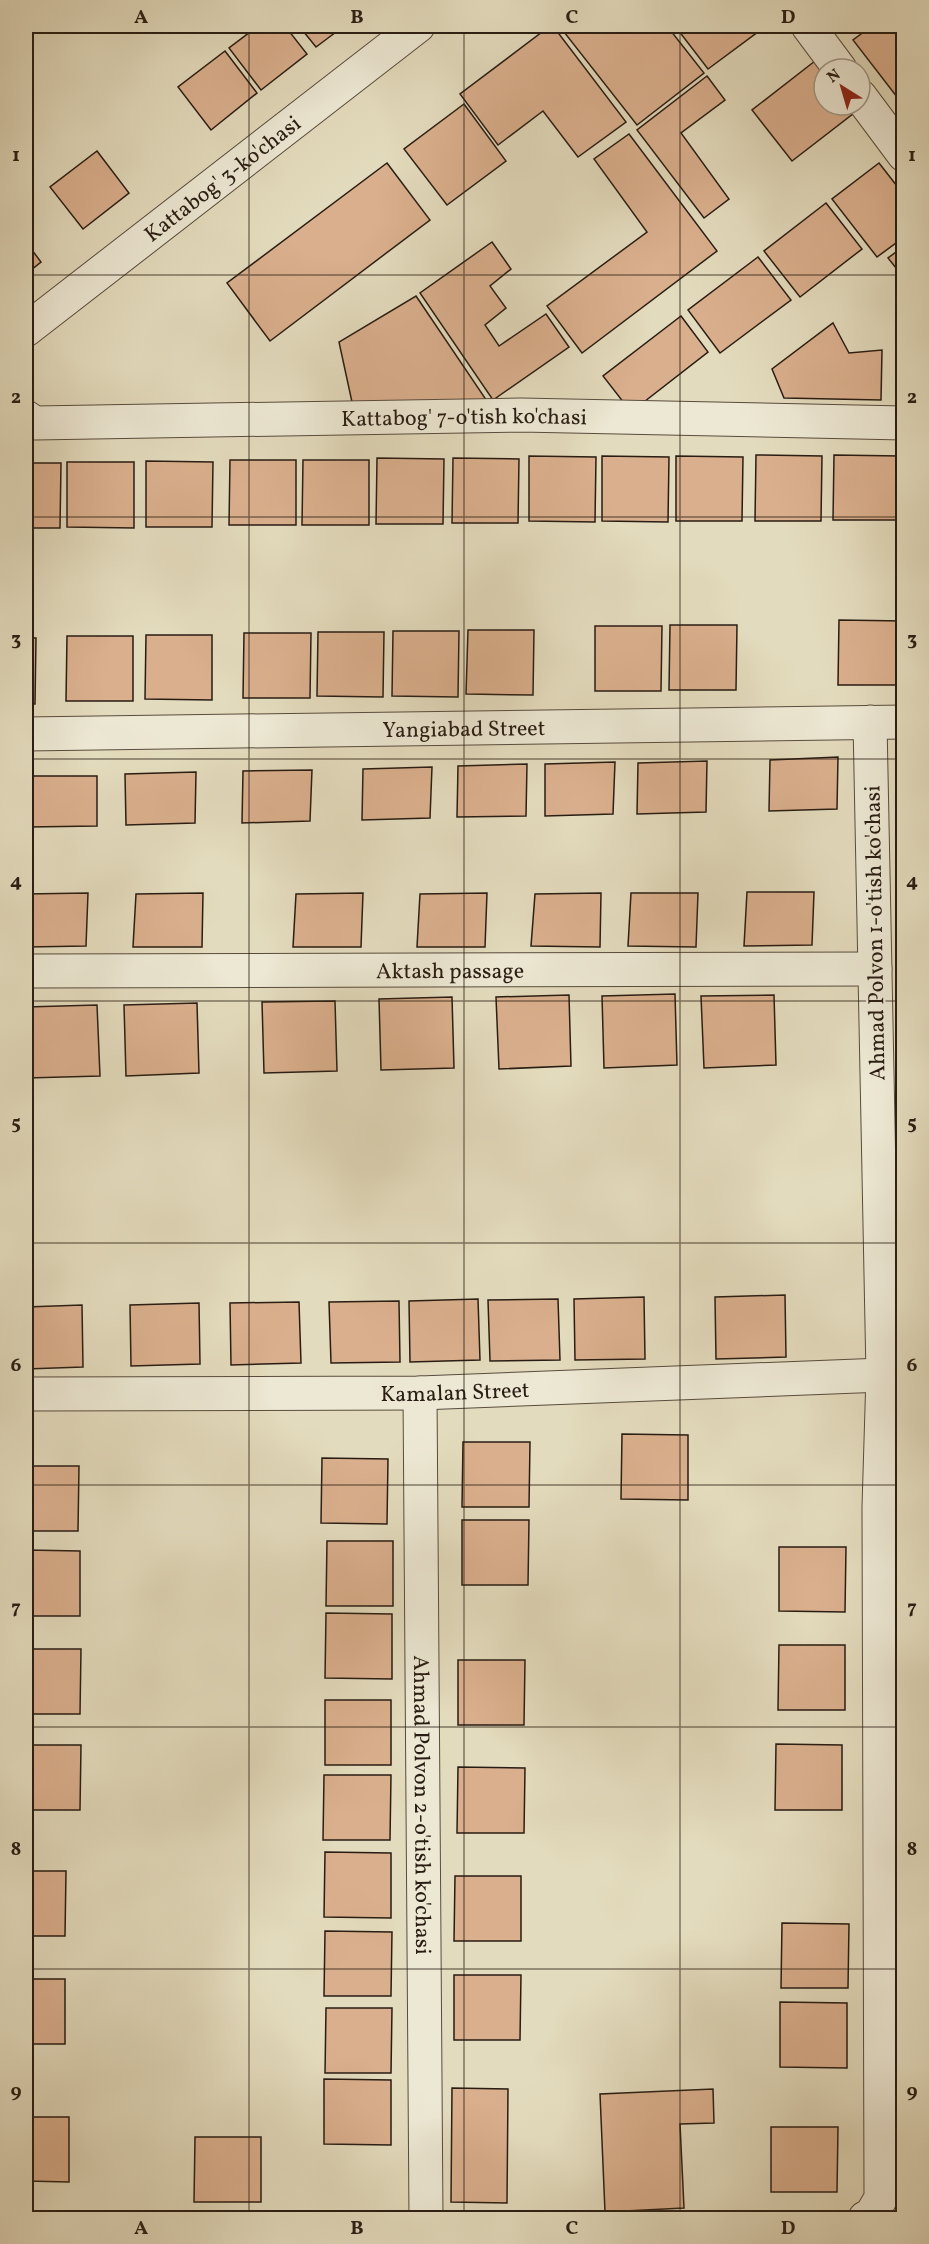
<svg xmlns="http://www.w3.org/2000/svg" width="929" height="2244" font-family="Vollkorn,serif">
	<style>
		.building { fill: #daaf8d; stroke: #291d13; stroke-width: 1.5 }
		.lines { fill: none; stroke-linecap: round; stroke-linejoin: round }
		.minor-casing { stroke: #584c3e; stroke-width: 35 }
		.tertiary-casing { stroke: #584c3e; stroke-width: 35 }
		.minor { stroke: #ede8d4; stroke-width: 33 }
		.tertiary { stroke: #ede8d4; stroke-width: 33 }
		.grid { fill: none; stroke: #291d13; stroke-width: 1.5; stroke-opacity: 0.55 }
		.labels { text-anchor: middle; stroke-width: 4.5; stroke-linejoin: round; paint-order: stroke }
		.street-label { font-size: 22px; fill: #291d13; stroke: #ede8d4 }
		.neatline { fill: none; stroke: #291d13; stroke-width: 2 }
		.grid-label { font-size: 20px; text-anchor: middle; font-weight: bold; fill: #291d13 }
	</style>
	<rect width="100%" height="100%" fill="#e3dbbd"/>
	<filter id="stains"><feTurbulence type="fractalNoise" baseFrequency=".00333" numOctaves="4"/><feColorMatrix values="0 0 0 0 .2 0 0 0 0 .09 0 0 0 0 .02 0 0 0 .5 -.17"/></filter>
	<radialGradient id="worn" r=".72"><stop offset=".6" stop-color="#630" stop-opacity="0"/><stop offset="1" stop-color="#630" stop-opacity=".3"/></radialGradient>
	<g class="building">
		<polygon points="258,26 285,26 307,54 261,90 229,48"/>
		<polygon points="299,26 344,26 316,47"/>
		<polygon points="550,26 553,26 626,122 578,157 543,111 498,145 460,94"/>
		<polygon points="572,26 667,26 704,73 637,125 564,32"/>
		<polygon points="675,26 766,26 708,69"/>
		<polygon points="872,26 904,26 904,106 853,40"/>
		<polygon points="225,51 257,93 211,130 178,87"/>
		<polygon points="815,61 824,73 824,105 848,105 854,113 792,161 752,110"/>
		<polygon points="707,76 725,100 681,133 729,199 704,218 637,130"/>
		<polygon points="464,104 506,161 447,205 404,149"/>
		<polygon points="629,134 717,251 582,353 547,306 647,232 594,159"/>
		<polygon points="97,151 129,193 83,229 50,187"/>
		<polygon points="387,163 430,220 270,341 227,283"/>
		<polygon points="879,163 904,195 904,237 877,257 832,199"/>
		<polygon points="826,203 862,249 800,297 764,251"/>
		<polygon points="26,242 41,262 26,274"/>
		<polygon points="492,242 511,269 490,286 506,308 485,325 499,346 546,314 569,347 493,400 420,293"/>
		<polygon points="904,246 904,278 888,258"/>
		<polygon points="758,257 791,300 720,353 688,310"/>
		<polygon points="416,296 489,404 355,416 339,342"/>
		<polygon points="681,316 708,352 631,412 603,376"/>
		<polygon points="833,323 849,353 882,350 881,400 784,398 772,369"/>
		<polygon points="756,455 822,456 821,521 755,521"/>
		<polygon points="834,455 900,456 900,520 833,520"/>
		<polygon points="529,456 596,457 595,522 529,521"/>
		<polygon points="602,456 669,457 668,522 602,521"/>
		<polygon points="676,456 743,457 742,521 676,521"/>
		<polygon points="377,458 444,459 443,524 376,524"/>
		<polygon points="453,458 519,459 518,523 452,523"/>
		<polygon points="230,460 296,460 296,525 229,525"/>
		<polygon points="303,460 369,460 369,525 302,525"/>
		<polygon points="146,461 213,462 212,527 146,527"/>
		<polygon points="67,462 134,462 134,528 67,527"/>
		<polygon points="26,463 61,463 60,528 26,528"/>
		<polygon points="839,620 904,621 904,685 838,685"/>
		<polygon points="670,625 737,625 736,690 669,690"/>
		<polygon points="595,626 662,626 661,691 595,691"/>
		<polygon points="468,630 534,630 533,695 466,694"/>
		<polygon points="393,631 459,631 458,697 392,696"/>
		<polygon points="318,632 384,632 383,697 317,696"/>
		<polygon points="244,633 311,633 310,698 243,698"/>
		<polygon points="146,635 212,635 212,700 145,699"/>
		<polygon points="67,636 133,636 133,701 66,701"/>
		<polygon points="26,638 36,638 35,704 26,704"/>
		<polygon points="838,757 837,809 769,811 770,760"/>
		<polygon points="707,761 706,812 637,814 638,763"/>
		<polygon points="615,762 613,814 545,816 545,764"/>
		<polygon points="527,764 526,816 457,817 458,766"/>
		<polygon points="432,767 430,818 362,820 363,769"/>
		<polygon points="312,770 310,821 242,823 243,771"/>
		<polygon points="196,772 195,823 126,825 125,774"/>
		<polygon points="27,776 97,776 97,826 28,827"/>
		<polygon points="747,892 814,892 812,945 744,946"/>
		<polygon points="88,893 86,946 26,947 26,894"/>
		<polygon points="203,893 202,947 133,947 136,894"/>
		<polygon points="363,893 361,947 293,947 296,894"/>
		<polygon points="487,893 485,947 417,947 420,894"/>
		<polygon points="601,893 600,947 531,946 535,894"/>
		<polygon points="631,893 698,893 696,947 628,946"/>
		<polygon points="675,994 677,1065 604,1068 602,996"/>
		<polygon points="569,995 571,1066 499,1069 496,997"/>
		<polygon points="774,995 776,1065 704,1068 701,996"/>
		<polygon points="452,997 454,1068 381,1070 379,999"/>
		<polygon points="335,1001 337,1071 264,1073 262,1002"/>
		<polygon points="197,1003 199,1073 126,1076 124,1005"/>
		<polygon points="97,1005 100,1076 27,1078 26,1007"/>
		<polygon points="785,1295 786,1357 716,1359 715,1297"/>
		<polygon points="644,1297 645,1359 575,1360 574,1299"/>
		<polygon points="478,1299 480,1360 410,1362 409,1301"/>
		<polygon points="558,1299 560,1360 490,1361 488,1300"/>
		<polygon points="399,1301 400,1362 331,1363 329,1302"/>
		<polygon points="299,1302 301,1363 231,1365 230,1303"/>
		<polygon points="199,1303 200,1364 131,1366 130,1305"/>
		<polygon points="82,1305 83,1367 26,1369 26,1307"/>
		<polygon points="622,1434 688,1435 688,1500 621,1499"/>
		<polygon points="463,1442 530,1442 529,1507 462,1507"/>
		<polygon points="322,1458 388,1459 387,1524 321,1523"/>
		<polygon points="26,1466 79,1466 78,1531 26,1531"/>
		<polygon points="462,1520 529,1520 528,1585 462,1585"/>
		<polygon points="327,1541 393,1541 393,1606 326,1606"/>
		<polygon points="779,1547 846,1547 845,1612 779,1611"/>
		<polygon points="26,1550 80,1551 80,1616 26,1616"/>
		<polygon points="326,1613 392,1614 392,1679 325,1678"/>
		<polygon points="779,1645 845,1645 845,1710 778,1710"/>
		<polygon points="26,1649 81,1649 80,1714 26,1714"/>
		<polygon points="458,1660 525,1660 524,1725 458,1725"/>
		<rect x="325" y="1700" width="66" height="65"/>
		<polygon points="776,1744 842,1745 842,1810 775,1810"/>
		<polygon points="26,1745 81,1745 80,1810 26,1810"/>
		<polygon points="458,1767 525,1768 524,1833 457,1833"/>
		<polygon points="324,1775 391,1775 390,1840 323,1840"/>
		<polygon points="325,1852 391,1853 391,1918 324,1917"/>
		<polygon points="26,1871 66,1871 65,1936 26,1936"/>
		<polygon points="455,1876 521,1876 521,1941 454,1941"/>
		<polygon points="782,1923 849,1924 848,1988 781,1988"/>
		<polygon points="325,1931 392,1932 391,1996 324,1996"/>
		<polygon points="454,1975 521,1975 520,2040 454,2040"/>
		<rect x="26" y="1979" width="39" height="65"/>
		<polygon points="780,2002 847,2003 847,2068 780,2067"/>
		<polygon points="326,2008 392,2008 391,2073 325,2073"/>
		<polygon points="324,2079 391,2080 391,2145 324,2144"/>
		<polygon points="452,2088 508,2089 507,2203 451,2202"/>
		<polygon points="713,2089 714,2123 680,2124 684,2208 605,2212 600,2094"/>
		<polygon points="26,2117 69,2117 69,2182 26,2181"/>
		<polygon points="771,2127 838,2127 837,2192 771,2192"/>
		<polygon points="195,2137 261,2137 261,2202 194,2202"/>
	</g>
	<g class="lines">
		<g class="minor-casing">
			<g id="minor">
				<polyline points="808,26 840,69"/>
				<polyline points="860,96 904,155"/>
				<path id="s1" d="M26,330L418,26"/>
				<path id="s2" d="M26,417L35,423L521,415L904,423"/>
				<path id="s3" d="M26,971L875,969"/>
				<path id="s4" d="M420,1393L426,2218"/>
				<path id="s5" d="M26,1394L420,1393L883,1375"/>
				<polyline points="865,2218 871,2215 881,2198 879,1507 883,1375 870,722"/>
			</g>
		</g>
		<g class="tertiary-casing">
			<g id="tertiary">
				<path id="s6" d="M26,734L904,722"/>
			</g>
		</g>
		<use href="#minor" class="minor"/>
		<use href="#tertiary" class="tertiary"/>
	</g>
	<path class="grid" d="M249,26V2218M464,26V2218M680,26V2218M26,275H904M26,517H904M26,759H904M26,1001H904M26,1243H904M26,1485H904M26,1727H904M26,1969H904"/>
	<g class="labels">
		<g class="street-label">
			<text dy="8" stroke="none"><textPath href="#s1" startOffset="248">Kattabog' 3-ko'chasi</textPath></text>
			<text dy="8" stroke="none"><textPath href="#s2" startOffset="440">Kattabog' 7-o'tish ko'chasi</textPath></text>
			<text dy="8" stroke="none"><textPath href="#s6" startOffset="438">Yangiabad Street</textPath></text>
			<text transform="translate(874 933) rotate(-91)" y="8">Ahmad Polvon 1-o'tish ko'chasi</text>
			<text dy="8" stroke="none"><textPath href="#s3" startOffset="424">Aktash passage</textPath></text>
			<text dy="8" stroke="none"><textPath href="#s5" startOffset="429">Kamalan Street</textPath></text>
			<text dy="8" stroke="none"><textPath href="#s4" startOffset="412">Ahmad Polvon 2-o'tish ko'chasi</textPath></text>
		</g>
	</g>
	<rect width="929" height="2244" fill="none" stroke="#e3dbbd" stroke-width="66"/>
	<g transform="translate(842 87) rotate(323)"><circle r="28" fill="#ede8d4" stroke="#9f9787" stroke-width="1.5"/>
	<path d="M0-4.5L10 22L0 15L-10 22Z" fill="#8f2418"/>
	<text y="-9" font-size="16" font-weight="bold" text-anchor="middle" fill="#291d13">N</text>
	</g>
	<rect x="33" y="33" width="863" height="2178" class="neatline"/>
	<g class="grid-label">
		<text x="141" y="23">A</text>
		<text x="357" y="23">B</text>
		<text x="572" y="23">C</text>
		<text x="788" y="23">D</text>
		<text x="16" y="161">1</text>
		<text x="912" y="161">1</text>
		<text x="16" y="403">2</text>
		<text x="912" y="403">2</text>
		<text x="16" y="645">3</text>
		<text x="912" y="645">3</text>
		<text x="16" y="887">4</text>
		<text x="912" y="887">4</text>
		<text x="16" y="1129">5</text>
		<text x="912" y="1129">5</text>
		<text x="16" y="1371">6</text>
		<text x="912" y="1371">6</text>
		<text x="16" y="1613">7</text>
		<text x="912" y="1613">7</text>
		<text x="16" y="1855">8</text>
		<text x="912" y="1855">8</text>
		<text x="16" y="2097">9</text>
		<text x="912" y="2097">9</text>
		<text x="141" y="2234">A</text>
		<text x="357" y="2234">B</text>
		<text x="572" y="2234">C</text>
		<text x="788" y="2234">D</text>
	</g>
	<rect width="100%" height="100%" filter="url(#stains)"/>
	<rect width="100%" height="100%" fill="url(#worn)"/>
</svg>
